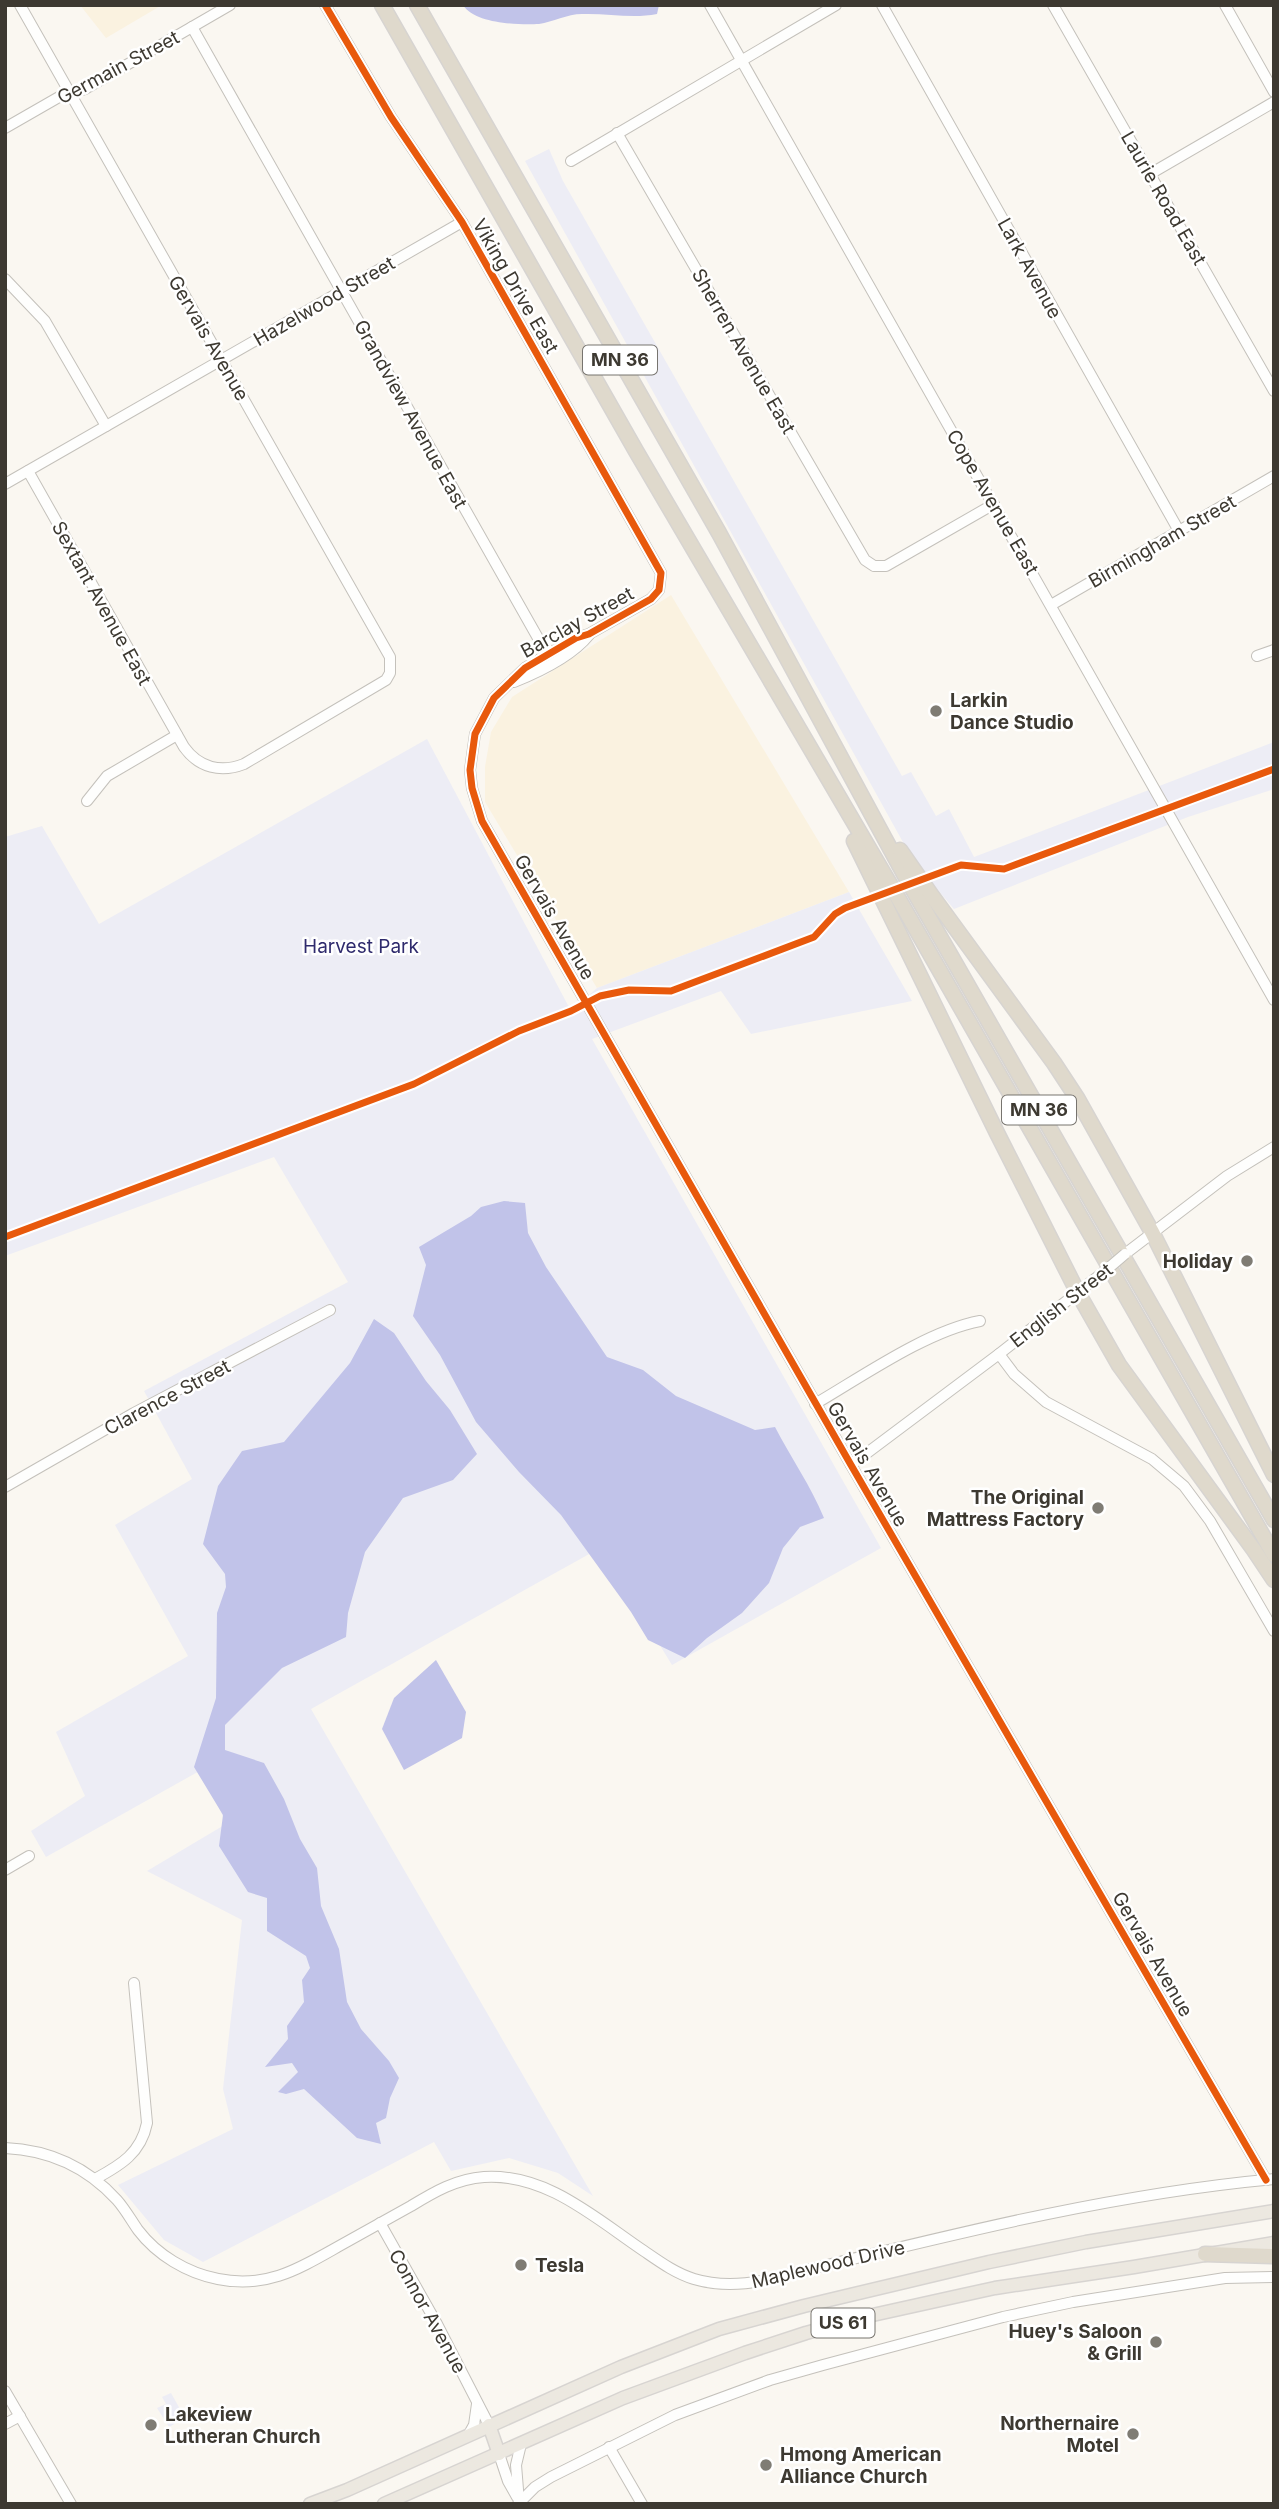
<svg xmlns="http://www.w3.org/2000/svg" width="1279" height="2509" font-family="Inter,sans-serif">
	<style>
		.built { fill: #faf2e0 }
		.green { fill: #ededf5 }
		.water { fill: #c1c3e9 }
		.lines { fill: none; stroke-linecap: round; stroke-linejoin: round }
		.minor-casing { stroke: #c4c1bb; stroke-width: 12 }
		.major-casing { stroke: #d7d4d1; stroke-width: 15 }
		.highway-casing { stroke: #d7d4d1; stroke-width: 17 }
		.minor { stroke: #fefefd; stroke-width: 10 }
		.major { stroke: #ece8e0; stroke-width: 12 }
		.highway { stroke: #dfd9cc; stroke-width: 14 }
		.minor-bridge-casing { stroke: #c4c1bb; stroke-width: 12; stroke-linecap: butt }
		.minor-bridge { stroke: #fefefd; stroke-width: 10 }
		.cycleway-casing { stroke: #fff; stroke-width: 11 }
		.cycleway { stroke: #e8590c; stroke-width: 7 }
		.poi-dot { fill: #7f7c74; stroke: #fff; stroke-width: 2.5 }
		.labels { text-anchor: middle; stroke-width: 5; stroke-linejoin: round; paint-order: stroke }
		.shield { fill: #fff; stroke: #77746f; stroke-width: 2 }
		.shield-label { font-size: 18px; font-weight: bold; fill: #3d3931 }
		.street-label { font-size: 19px; fill: #3d3931; stroke: #fff }
		.poi-label { font-size: 19px; font-weight: bold; fill: #3d3931; stroke: #fff; text-anchor: start }
		.park-label { font-size: 19px; fill: #2f2b6d; stroke: #fff }
	</style>
	<rect width="100%" height="100%" fill="#faf7f1"/>
	<g class="built">
		<polygon points="80,5 162,5 106,38"/>
		<polygon points="671,595 849,892 597,988 485,802 485,767 491,732 512,697"/>
	</g>
	<g class="green">
		<polygon points="549,149 563,181 902,776 911,772 936,816 949,809 974,857 1274,742 1274,789 1188,817 954,909 914,862 525,161"/>
		<polygon points="427,739 571,1011 597,988 849,892 912,1001 751,1034 721,991 592,1039 881,1548 672,1665 600,1548 311,1709 593,2196 558,2173 509,2158 451,2171 434,2142 203,2262 164,2240 118,2185 233,2129 223,2089 242,1920 147,1871 226,1824 203,1769 46,1857 31,1831 85,1796 56,1732 188,1656 115,1525 192,1479 144,1391 348,1282 274,1157 5,1256 5,837 42,826 99,924"/>
		<polygon points="171,2393 185,2418 169,2427 157,2408 166,2404 162,2397"/>
	</g>
	<g class="water">
		<path d="M463,5H659L657,14C632,19 607,13 582,14C567,14 553,22 539,24C519,25 475,24 463,5Z"/>
		<path d="M504,1201L525,1203L528,1233L546,1267L607,1357L643,1370L676,1396L755,1430L775,1427C791,1458 811,1486 824,1518L800,1527L783,1548L769,1583L742,1613L707,1638L685,1658L648,1640L631,1612L561,1515L519,1472L476,1422L440,1355L413,1316L426,1265L419,1247L471,1216L481,1207Z"/>
		<polygon points="374,1319 394,1333 426,1381 450,1410 477,1454 453,1480 403,1498 365,1552 348,1613 346,1637 282,1668 225,1725 225,1750 264,1763 284,1799 300,1839 317,1868 321,1906 339,1949 347,2002 361,2029 389,2061 399,2078 390,2098 386,2118 376,2123 381,2144 357,2138 304,2089 286,2094 278,2092 298,2072 292,2063 265,2067 288,2039 287,2026 304,2002 302,1980 310,1968 306,1956 267,1931 267,1898 248,1892 219,1846 223,1815 194,1767 216,1698 217,1613 226,1587 225,1574 203,1544 218,1486 242,1451 284,1442 350,1363"/>
		<polygon points="436,1660 466,1712 462,1738 404,1770 382,1729 394,1698"/>
	</g>
	<g class="lines">
		<g class="minor-casing">
			<g id="minor">
				<path d="M20,5L390,657V673L386,680L244,764C221,773 199,768 184,747L28,471"/>
				<polyline points="325,5 391,117 462,222 661,573 659,590 651,599 589,634 576,638 525,668 494,698 475,734 470,770 472,788 482,821 851,1465 1266,2180"/>
				<polyline points="710,5 1274,1000"/>
				<polyline points="882,5 1179,531"/>
				<polyline points="1053,5 1274,391"/>
				<polyline points="1225,5 1274,92"/>
				<polyline points="192,27 547,654"/>
				<polyline points="5,128 59,97 85,89 230,5"/>
				<polyline points="617,133 865,560 874,566 886,566 994,504"/>
				<polyline points="571,161 836,5"/>
				<polyline points="1150,174 1274,102"/>
				<polyline points="5,279 45,321 106,426"/>
				<polyline points="5,484 462,222"/>
				<polyline points="1051,605 1274,476"/>
				<polyline points="1257,656 1274,650"/>
				<path d="M514,682C539,672 572,656 589,635"/>
				<polyline points="87,801 107,776 177,735"/>
				<polyline points="1125,1254 1227,1176 1274,1147"/>
				<polyline points="999,1354 1014,1374 1046,1402 1152,1459 1184,1486 1210,1521 1274,1631"/>
				<path d="M815,1404C863,1376 927,1331 980,1321"/>
				<polyline points="851,1465 999,1354 1105,1271"/>
				<polyline points="5,1487 134,1413 330,1310"/>
				<polyline points="5,1870 29,1856"/>
				<path d="M5,2148C50,2150 87,2167 117,2200C125,2209 131,2220 138,2230C157,2255 187,2273 218,2279C268,2289 300,2268 341,2245C364,2232 388,2219 411,2206C434,2192 456,2179 484,2177C546,2173 595,2218 644,2251C660,2262 675,2273 694,2279C717,2286 739,2285 762,2281C931,2240 1100,2195 1274,2179"/>
				<path d="M95,2179C121,2165 141,2153 147,2123L134,1983"/>
				<polyline points="380,2223 437,2324 489,2425"/>
				<polyline points="5,2391 71,2504"/>
				<polyline points="5,2424 20,2416"/>
				<polyline points="469,2434 474,2425 477,2404"/>
				<polyline points="609,2447 642,2504"/>
				<polyline points="499,2454 508,2481 517,2497"/>
				<polyline points="519,2502 516,2465 521,2444"/>
				<polyline points="518,2504 535,2487 551,2477 675,2415 770,2380 823,2365 1003,2317 1073,2302 1225,2278 1274,2277"/>
			</g>
		</g>
		<g class="major-casing">
			<g id="major">
				<polyline points="489,2425 499,2454"/>
				<polyline points="310,2504 347,2490 621,2367 719,2329 804,2306 989,2262 1086,2242 1274,2211"/>
				<polyline points="384,2504 623,2398 745,2353 806,2333 868,2316 995,2288 1134,2267 1274,2243"/>
			</g>
		</g>
		<g class="highway-casing">
			<g id="highway">
				<polyline points="382,5 636,451 897,896 1274,1555"/>
				<polyline points="417,5 719,533 904,874 1274,1520"/>
				<polyline points="854,841 997,1133 1078,1293 1119,1365 1254,1550 1274,1580"/>
				<polyline points="900,850 932,896 1054,1063 1077,1098 1152,1232 1274,1475"/>
				<polyline points="1205,2254 1274,2256"/>
			</g>
		</g>
		<use href="#minor" class="minor"/>
		<use href="#major" class="major"/>
		<use href="#highway" class="highway"/>
		<g class="minor-bridge-casing">
			<polyline id="minor-bridge" points="1105,1271 1125,1254"/>
		</g>
		<use href="#minor-bridge" class="minor-bridge"/>
		<g class="cycleway-casing">
			<g id="cycleway">
				<polyline points="325,5 391,117 462,222 661,573 659,590 651,599 589,634 576,638 525,668 494,698 475,734 470,770 472,788 482,821 851,1465 1266,2180"/>
				<polyline points="5,1237 414,1084 519,1031 571,1011 600,996 629,990 671,991 814,937 835,914 845,908 961,865 1004,869 1274,769"/>
			</g>
		</g>
		<use href="#cycleway" class="cycleway"/>
	</g>
	<g class="poi-dot">
		<circle cx="936" cy="711" r="7"/>
		<circle cx="1247" cy="1261" r="7"/>
		<circle cx="1098" cy="1508" r="7"/>
		<circle cx="521" cy="2265" r="7"/>
		<circle cx="1156" cy="2342" r="7"/>
		<circle cx="151" cy="2425" r="7"/>
		<circle cx="1133" cy="2434" r="7"/>
		<circle cx="766" cy="2465" r="7"/>
	</g>
	<g class="labels">
		<g class="shield">
			<rect x="583" y="345.5" width="74" height="29" rx="5"/>
			<rect x="1002" y="1095.5" width="74" height="29" rx="5"/>
			<rect x="811.5" y="2308.5" width="63" height="29" rx="5"/>
		</g>
		<g class="shield-label">
			<text x="620" y="366">MN 36</text>
			<text x="1039" y="1116">MN 36</text>
			<text x="843" y="2329">US 61</text>
		</g>
		<g class="street-label">
			<text transform="translate(118 67) rotate(-28)" y="7">Germain Street</text>
			<text transform="translate(1164 198) rotate(60)" y="7">Laurie Road East</text>
			<text transform="translate(1030 268) rotate(61)" y="7">Lark Avenue</text>
			<text transform="translate(516 286) rotate(60)" y="7">Viking Drive East</text>
			<text transform="translate(324 301) rotate(-30)" y="7">Hazelwood Street</text>
			<text transform="translate(209 338) rotate(60)" y="7">Gervais Avenue</text>
			<text transform="translate(744 351) rotate(60)" y="7">Sherren Avenue East</text>
			<text transform="translate(411 414) rotate(61)" y="7">Grandview Avenue East</text>
			<text transform="translate(993 502) rotate(60)" y="7">Cope Avenue East</text>
			<text transform="translate(1162 541) rotate(-30)" y="7">Birmingham Street</text>
			<text transform="translate(102 603) rotate(61)" y="7">Sextant Avenue East</text>
			<text transform="translate(577 622) rotate(-29)" y="7">Barclay Street</text>
			<text transform="translate(555 917) rotate(60)" y="7">Gervais Avenue</text>
			<text transform="translate(1061 1305) rotate(-38)" y="7">English Street</text>
			<text transform="translate(167 1397) rotate(-28)" y="7">Clarence Street</text>
			<text transform="translate(868 1464) rotate(60)" y="7">Gervais Avenue</text>
			<text transform="translate(1153 1954) rotate(60)" y="7">Gervais Avenue</text>
			<text transform="translate(828 2264) rotate(-13)" y="7">Maplewood Drive</text>
			<text transform="translate(428 2311) rotate(61)" y="7">Connor Avenue</text>
		</g>
		<g class="poi-label">
			<text x="950" y="707">Larkin<tspan x="950" dy="22">Dance Studio</tspan></text>
			<text x="1233" y="1268" text-anchor="end">Holiday</text>
			<text x="1084" y="1504" text-anchor="end">The Original<tspan x="1084" dy="22">Mattress Factory</tspan></text>
			<text x="535" y="2272">Tesla</text>
			<text x="1142" y="2338" text-anchor="end">Huey's Saloon<tspan x="1142" dy="22">&amp; Grill</tspan></text>
			<text x="165" y="2421">Lakeview<tspan x="165" dy="22">Lutheran Church</tspan></text>
			<text x="1119" y="2430" text-anchor="end">Northernaire<tspan x="1119" dy="22">Motel</tspan></text>
			<text x="780" y="2461">Hmong American<tspan x="780" dy="22">Alliance Church</tspan></text>
		</g>
		<g class="park-label">
			<text x="361" y="953">Harvest Park</text>
		</g>
	</g>
	<rect width="1279" height="2509" fill="none" stroke="#3d3931" stroke-width="14"/>
</svg>
